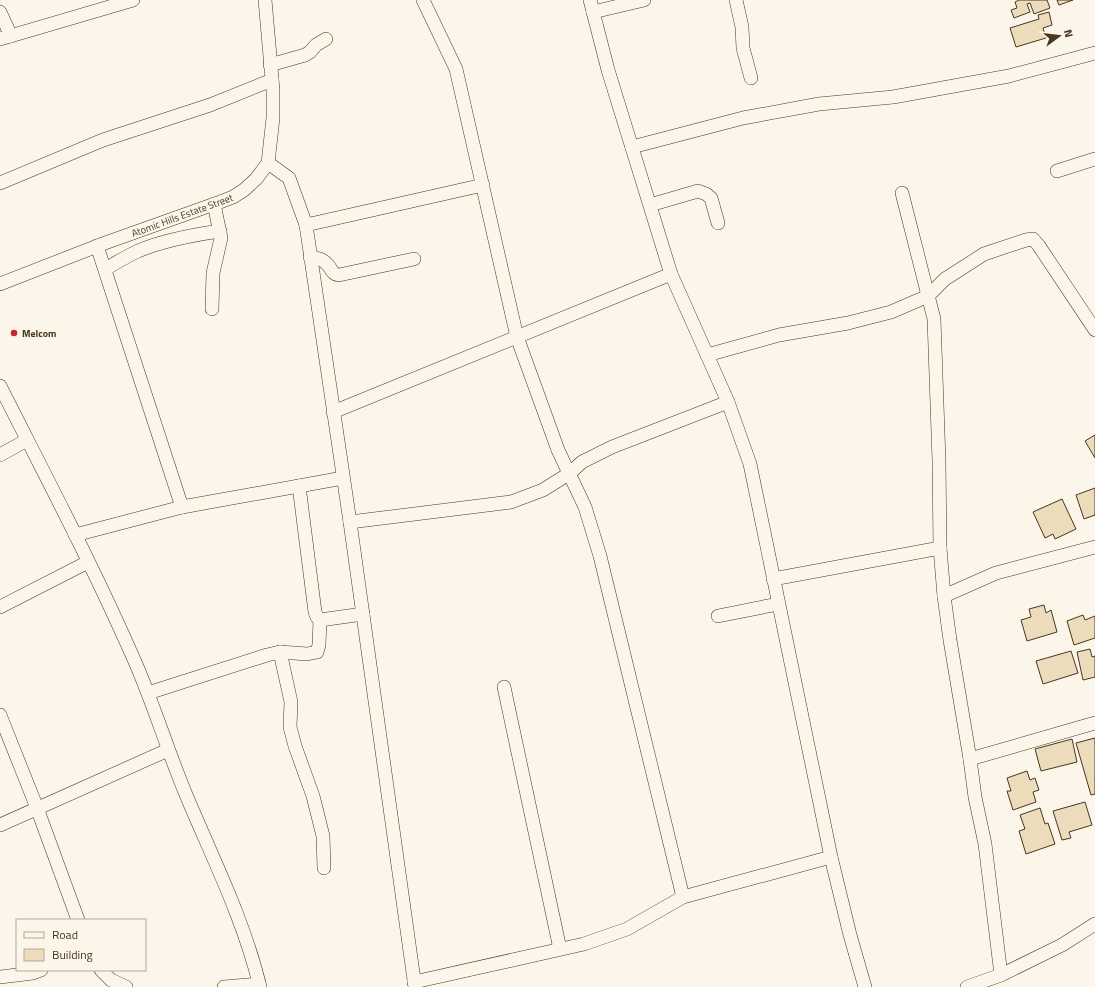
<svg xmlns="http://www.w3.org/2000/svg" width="1095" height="987" font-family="'Titillium Web',sans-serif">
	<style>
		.building { fill: #ecdcbc; stroke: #4a3520 }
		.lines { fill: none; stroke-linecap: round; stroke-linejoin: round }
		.minor-casing { stroke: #4a3520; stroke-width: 14 }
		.minor { stroke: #fbf6e9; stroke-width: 13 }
		.poi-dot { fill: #c62828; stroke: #fbf6e9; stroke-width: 1.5 }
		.labels { text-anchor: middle; stroke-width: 3; stroke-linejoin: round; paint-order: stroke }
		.street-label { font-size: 10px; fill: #4a3520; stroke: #fbf6e9 }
		.poi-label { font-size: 10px; font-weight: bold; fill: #4a3520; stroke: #fbf6e9; text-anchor: start }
	</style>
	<rect width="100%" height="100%" fill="#fbf6e9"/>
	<g class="building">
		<polygon points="1019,0 1047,0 1050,8 1034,14 1030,3 1027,4 1030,12 1014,18 1011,10 1017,8 1015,2"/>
		<polygon points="1057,0 1073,0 1059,5"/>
		<polygon points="1049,12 1052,25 1043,28 1046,38 1016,47 1010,28 1039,19 1038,15"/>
		<polygon points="1095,435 1095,458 1085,441"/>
		<polygon points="1095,488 1095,515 1084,519 1076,495"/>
		<polygon points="1062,499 1076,529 1055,539 1053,534 1045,538 1033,512"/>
		<polygon points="1044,605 1046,613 1051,610 1057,632 1027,641 1021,620 1031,617 1029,609"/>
		<polygon points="1083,615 1085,620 1095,616 1095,638 1074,645 1067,621"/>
		<polygon points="1090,649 1092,657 1095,656 1095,677 1083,680 1077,652"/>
		<polygon points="1071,651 1078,673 1043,684 1036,661"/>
		<polygon points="1095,738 1095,794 1091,795 1076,743"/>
		<polygon points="1072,739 1077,762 1041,771 1035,749"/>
		<polygon points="1027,771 1030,780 1035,778 1039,790 1033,792 1036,802 1013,810 1007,791 1011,791 1007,778"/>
		<polygon points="1085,802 1092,825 1069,832 1071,838 1062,840 1053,811"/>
		<polygon points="1040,808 1045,824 1048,823 1055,844 1026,854 1019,831 1025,829 1020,815"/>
	</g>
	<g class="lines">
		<g class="minor-casing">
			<g id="minor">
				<polyline points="423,0 456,69 517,337 558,450 585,507 600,556 683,897"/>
				<polyline points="590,0 608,70 671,274 728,402 750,464 831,857 850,935 865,987"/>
				<polyline points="736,0 742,27 743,48 751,78"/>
				<polyline points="0,12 11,36"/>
				<polyline points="593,12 644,0"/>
				<polyline points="0,39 133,0"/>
				<polyline points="270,65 305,55 310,52 316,45 326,39"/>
				<polyline points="632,147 743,118 819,104 893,97 1009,76 1095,53"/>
				<polyline points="268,163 289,178 306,225 350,522 415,987"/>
				<polyline points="1057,171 1095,159"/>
				<polyline points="0,183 103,140 210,105 272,80"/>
				<polyline points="902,193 934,319 939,461 940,548 944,596 950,640 970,759 975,797 985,844 1001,975"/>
				<polyline points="650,205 698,191 706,194 711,198 718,223"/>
				<polyline points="306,225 483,185"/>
				<polyline points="97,246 182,507"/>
				<path d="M310,257C317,258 323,259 328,265C332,270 332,274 339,275L414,259"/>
				<path d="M105,269C116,263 127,256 138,251C164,240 192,235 220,231"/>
				<polyline points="0,284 105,243 220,202 233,197 244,190 256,179 268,163 273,118 273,90 265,0"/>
				<polyline points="212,309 213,273 221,238 214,204"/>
				<polyline points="707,355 779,335 848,323 891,312 928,296 945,279 984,254 1026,240 1033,239 1039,246 1095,330"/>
				<path d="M0,386C45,475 92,564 132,655C153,701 167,750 187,797C213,859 244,920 260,987"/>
				<polyline points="333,412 671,274"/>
				<polyline points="0,455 27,440"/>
				<polyline points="299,486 315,612 317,617 320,620 363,614"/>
				<polyline points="350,522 511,502 543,490 570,473 582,462 612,447 728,402"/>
				<polyline points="75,535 182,507 343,478"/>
				<polyline points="773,579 940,548"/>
				<polyline points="944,596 996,573 1095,547"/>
				<polyline points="0,607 88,562"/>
				<polyline points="718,616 778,604"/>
				<polyline points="280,652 291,702 290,727 295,746 313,796 323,836 324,868"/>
				<polyline points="504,687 560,949"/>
				<polyline points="148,693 267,655 280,652 307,654 317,652 319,645 320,620"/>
				<polyline points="0,715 37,808 78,920"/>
				<polyline points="970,759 1095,723"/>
				<polyline points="0,825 168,750"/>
				<polyline points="101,970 111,980 126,987"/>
				<polyline points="0,977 33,973 41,970"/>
				<polyline points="414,982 584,944 627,929 683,897 831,857"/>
				<polyline points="224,987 259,984"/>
				<polyline points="967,987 1001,975 1062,945 1095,924"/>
			</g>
		</g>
		<use href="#minor" class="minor"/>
	</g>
	<circle class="poi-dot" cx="14" cy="333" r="4"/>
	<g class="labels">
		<g class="street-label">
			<text transform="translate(182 215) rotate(-20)" y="4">Atomic Hills Estate Street</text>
		</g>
		<g class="poi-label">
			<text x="22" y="337">Melcom</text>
		</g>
	</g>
	<rect x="16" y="919" width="130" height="52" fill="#fbf6e9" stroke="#b4a999"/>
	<rect x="24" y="932" width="20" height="6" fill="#fbf6e9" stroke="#b4a999"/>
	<text x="52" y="939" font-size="12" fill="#4a3520">Road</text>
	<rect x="24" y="949" width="20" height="12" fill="#ecdcbc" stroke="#b4a999"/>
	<text x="52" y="959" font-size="12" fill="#4a3520">Building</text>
	<g transform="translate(1059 36) rotate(75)" stroke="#fbf6e9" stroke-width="3" paint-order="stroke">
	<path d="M0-3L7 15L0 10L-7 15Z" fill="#4a3520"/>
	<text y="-6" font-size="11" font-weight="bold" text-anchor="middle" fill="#4a3520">N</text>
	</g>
</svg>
